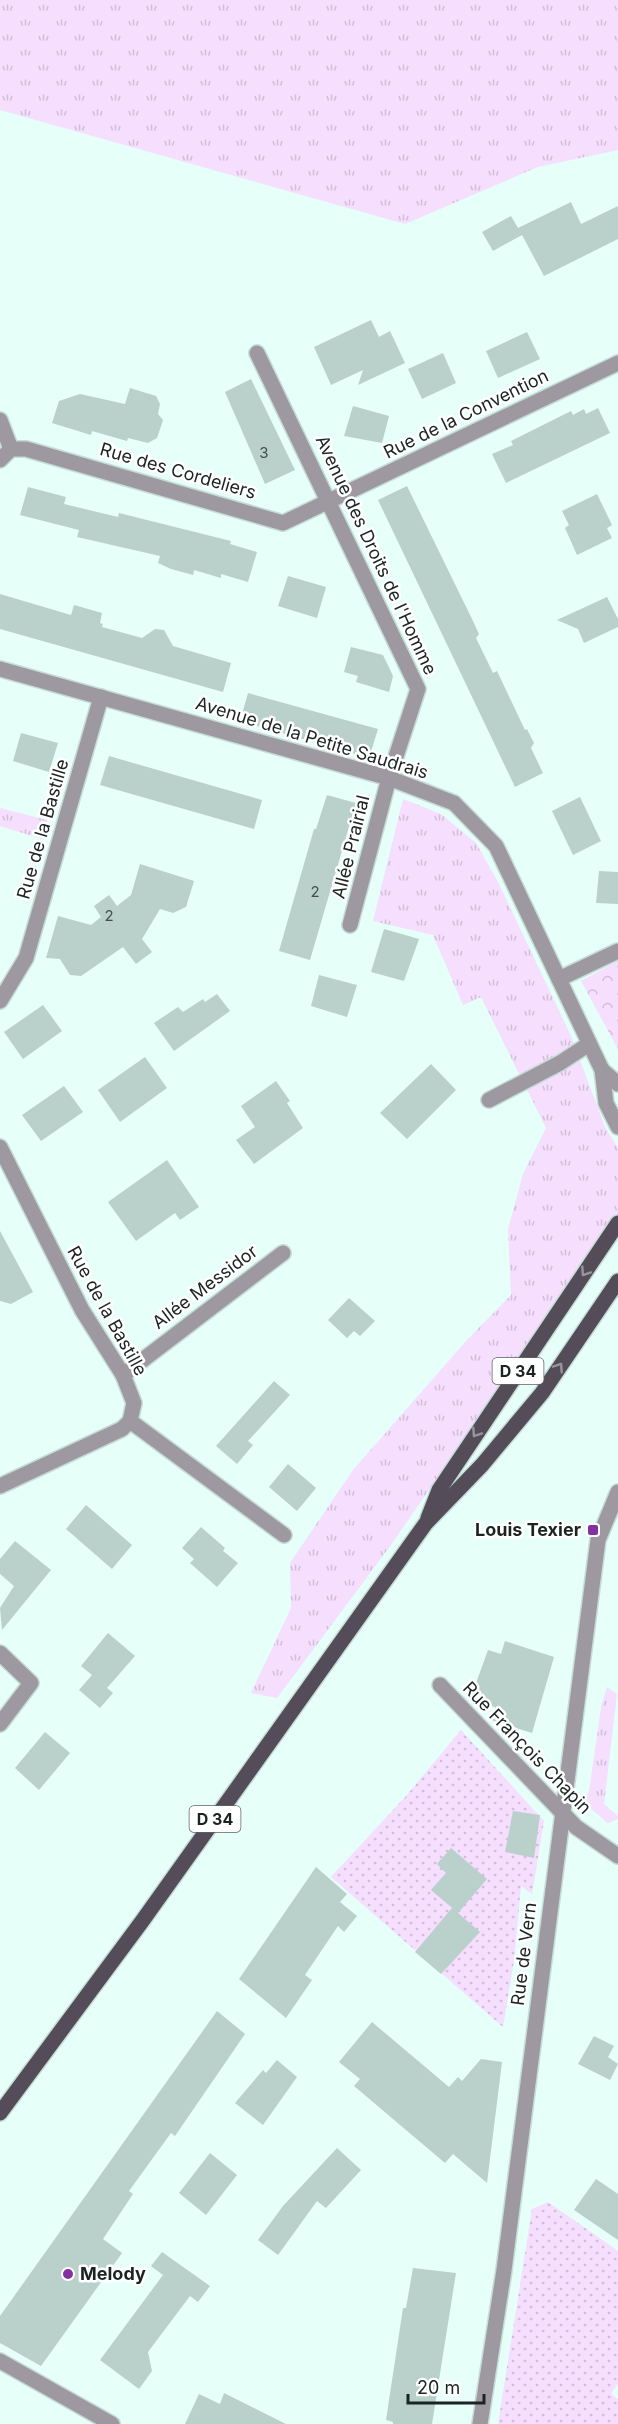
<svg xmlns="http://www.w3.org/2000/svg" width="618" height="2424" font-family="Inter,sans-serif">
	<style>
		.grass { fill: url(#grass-tufts) }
		.forest { fill: url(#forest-crowns) }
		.park { fill: url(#park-dots) }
		.building { fill: #b9d1ca }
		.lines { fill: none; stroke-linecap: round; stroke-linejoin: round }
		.minor-casing { stroke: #c6dcd6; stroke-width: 18 }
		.primary-casing { stroke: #c6dcd6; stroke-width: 18 }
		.minor { stroke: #9e99a0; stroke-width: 15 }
		.primary { stroke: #554c59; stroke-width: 15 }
		.oneway { stroke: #99949b }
		.poi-dot { fill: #8331a0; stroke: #fff; stroke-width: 2 }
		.labels { text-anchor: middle; stroke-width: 5; stroke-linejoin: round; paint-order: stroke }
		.number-label { font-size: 15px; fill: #424f4b }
		.shield { fill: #fff; stroke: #5f6664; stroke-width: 1.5 }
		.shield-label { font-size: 16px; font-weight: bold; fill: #1b2421 }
		.street-label { font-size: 18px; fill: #1b2421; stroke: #fff }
		.poi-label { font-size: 18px; font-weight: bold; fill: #1b2421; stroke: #fff; text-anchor: end }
	</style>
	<defs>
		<pattern id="grass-tufts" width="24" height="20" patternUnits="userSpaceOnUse" patternTransform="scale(1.5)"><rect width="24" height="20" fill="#f5defe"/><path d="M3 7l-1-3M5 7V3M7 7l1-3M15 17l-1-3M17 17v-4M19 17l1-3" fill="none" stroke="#d1bed9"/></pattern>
		<pattern id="forest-crowns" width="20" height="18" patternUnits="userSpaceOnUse" patternTransform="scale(1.5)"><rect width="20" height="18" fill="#f5defe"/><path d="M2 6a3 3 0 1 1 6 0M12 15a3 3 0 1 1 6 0" fill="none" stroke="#d1bed9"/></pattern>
		<pattern id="park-dots" width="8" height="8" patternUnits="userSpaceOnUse" patternTransform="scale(1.5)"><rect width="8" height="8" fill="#f5defe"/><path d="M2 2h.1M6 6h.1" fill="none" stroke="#d1bed9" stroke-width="1.8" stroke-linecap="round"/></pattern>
	</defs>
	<rect width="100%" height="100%" fill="#e6fff8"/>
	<g class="grass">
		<polygon points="0,0 618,0 618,150 538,167 405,224 0,110"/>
		<polygon points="403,799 441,814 476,843 499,884 571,1036 605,1127 618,1148 618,1216 391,1545 277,1698 251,1693 291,1608 290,1563 353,1470 467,1340 511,1295 508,1229 523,1174 546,1128 481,997 463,1005 433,935 373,921"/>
		<polygon points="0,808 47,820 42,839 0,826"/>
		<polygon points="607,1687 617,1694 604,1804 618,1816 618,1819 608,1823 590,1808 585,1798 589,1791 601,1708"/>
	</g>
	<polygon class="forest" points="618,961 618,1049 581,981"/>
	<g class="park">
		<polygon points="461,1730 544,1821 532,1894 521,1886 514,1961 503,2027 331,1877 406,1796"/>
		<polygon points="548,2202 618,2251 618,2383 611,2394 618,2399 618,2424 498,2424 532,2209"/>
	</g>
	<g class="building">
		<polygon points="571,202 581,224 618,206 618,239 544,276 522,235 493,251 482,232 511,216 518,228"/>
		<polygon points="371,320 379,337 390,331 405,363 358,385 363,370 331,385 314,347"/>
		<polygon points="527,332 540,359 498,378 486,351"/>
		<polygon points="443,353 456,383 422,399 408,369"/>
		<polygon points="251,379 295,470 265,484 225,392"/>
		<polygon points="130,388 156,396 160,404 158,414 163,420 157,438 148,443 128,438 127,441 92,431 91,435 52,423 59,401 80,394 125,404"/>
		<polygon points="353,406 389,416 382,443 344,436"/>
		<polygon points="598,408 610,433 506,483 492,454 513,445 511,441 571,411 573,415 584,409 586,414"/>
		<polygon points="407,486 472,619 479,634 476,638 493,673 497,671 525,730 527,729 534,743 531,748 543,773 515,787 378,500"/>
		<polygon points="28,487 66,497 64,504 118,517 119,513 231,541 230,544 257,552 248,582 221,574 221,578 194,570 193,575 171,569 158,563 160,556 77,537 79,530 20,515"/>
		<polygon points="597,494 612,525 607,528 612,538 577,555 565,528 569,525 562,511"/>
		<polygon points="288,576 326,587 317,618 278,606"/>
		<polygon points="0,594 71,615 74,605 102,613 100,623 103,624 102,627 142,638 155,629 164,630 173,646 231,663 223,692 0,629"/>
		<polygon points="607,597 618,619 618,627 584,643 578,629 557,620"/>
		<polygon points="351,647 383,655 393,676 389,692 356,682 358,676 344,672"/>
		<polygon points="248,693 378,729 369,758 240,721"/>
		<polygon points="21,733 58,743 49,772 13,761"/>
		<polygon points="109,756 262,800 254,829 100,785"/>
		<polygon points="327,795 356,803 310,960 279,951 314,829 316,829"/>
		<polygon points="580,797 601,841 573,855 552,811"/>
		<polygon points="140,864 194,881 186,907 173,913 160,909 142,939 152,952 136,964 123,947 81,976 70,975 60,959 46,958 58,916 91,925 101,917 94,906 109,895 117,906 131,895"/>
		<polygon points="599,871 618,872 618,904 596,903"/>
		<polygon points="384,929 419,939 404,981 371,972"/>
		<polygon points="319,975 357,985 347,1017 311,1006"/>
		<polygon points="217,994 230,1011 174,1051 154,1023 178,1007 183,1012 203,999 205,1002"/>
		<polygon points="43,1005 62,1031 23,1059 4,1032"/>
		<polygon points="145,1057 167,1088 120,1122 98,1090"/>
		<polygon points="431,1064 456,1090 407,1139 380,1113"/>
		<polygon points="276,1081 290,1101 287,1103 303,1128 254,1164 236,1140 255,1127 241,1106"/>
		<polygon points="64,1086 83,1112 41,1141 22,1115"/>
		<polygon points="167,1160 199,1207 180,1220 175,1213 136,1241 108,1202"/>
		<polygon points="0,1231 33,1292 11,1304 0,1301"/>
		<polygon points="349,1298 375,1321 360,1336 354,1331 347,1338 328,1320"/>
		<polygon points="274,1381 290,1395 248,1441 253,1445 237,1464 216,1446"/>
		<polygon points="288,1464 316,1488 297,1511 269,1487"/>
		<polygon points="86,1505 132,1545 112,1569 66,1529"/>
		<polygon points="201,1527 225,1548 223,1551 238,1563 217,1587 190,1563 194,1559 182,1548"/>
		<polygon points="15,1541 51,1570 2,1630 0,1608 14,1586 0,1574 0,1559"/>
		<polygon points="108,1633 135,1656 107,1688 113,1693 100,1708 79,1690 92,1675 81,1666"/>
		<polygon points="505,1641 554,1657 532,1733 491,1720 495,1707 470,1700 488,1650 501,1654"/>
		<polygon points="45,1732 70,1753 39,1790 15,1768"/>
		<polygon points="513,1811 540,1815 534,1858 505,1852"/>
		<polygon points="451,1848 487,1879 458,1913 480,1932 441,1974 415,1952 452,1908 457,1912 431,1890 446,1873 437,1864"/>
		<polygon points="316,1867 347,1894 340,1902 357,1916 344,1932 338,1926 305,1975 312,1980 286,2018 239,1979"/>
		<polygon points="217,2011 245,2034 175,2136 171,2133 129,2191 133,2194 103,2239 122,2253 41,2366 0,2343 0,2316"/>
		<polygon points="372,2022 449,2087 458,2077 462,2081 481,2059 502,2062 487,2183 453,2154 445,2163 354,2086 360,2079 339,2062"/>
		<polygon points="594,2036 614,2046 608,2057 618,2064 610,2080 578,2064"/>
		<polygon points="277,2060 297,2077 263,2125 235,2103 263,2070 266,2073"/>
		<polygon points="337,2148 361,2170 326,2208 317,2201 278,2255 258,2240 283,2206"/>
		<polygon points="210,2153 237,2175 206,2215 179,2193"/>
		<polygon points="596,2179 618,2194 618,2240 574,2210"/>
		<polygon points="162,2252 210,2286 198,2302 190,2296 148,2352 152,2371 139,2389 100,2360 163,2275 151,2266"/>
		<polygon points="413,2268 456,2273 432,2424 393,2424 393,2422 386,2420 403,2308 406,2308"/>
		<polygon points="224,2393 286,2424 185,2424 199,2394 220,2404"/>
	</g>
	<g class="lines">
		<g class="minor-casing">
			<g id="minor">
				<polyline points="257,353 418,689 389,778 350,925"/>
				<polyline points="0,420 11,449"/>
				<polyline points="0,460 11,449 26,449 283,523 618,363"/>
				<polyline points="0,669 389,778 454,803 496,846 602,1070 606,1103 618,1127"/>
				<polyline points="559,979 618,951"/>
				<polyline points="0,1001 26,958 101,697"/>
				<polyline points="602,1070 618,1084"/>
				<polyline points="489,1100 560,1063 589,1044"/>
				<polyline points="0,1147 82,1310 123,1375 134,1403 130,1421 122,1429 0,1486"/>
				<polyline points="123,1375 283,1253"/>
				<polyline points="130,1421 284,1535"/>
				<polyline points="0,1653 31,1683 0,1724"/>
				<polyline points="440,1685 576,1827 618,1856"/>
				<polyline points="0,2361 112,2424"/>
				<polyline points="480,2424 504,2270 598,1540 618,1492"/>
			</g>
		</g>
		<g class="primary-casing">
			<g id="primary">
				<polyline points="428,1518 439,1490 618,1223"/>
				<polyline points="0,2113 143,1920 426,1523 482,1465 542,1393 618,1281"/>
			</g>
		</g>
		<use href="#minor" class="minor"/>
		<use href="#primary" class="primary"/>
	</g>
	<defs><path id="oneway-chevron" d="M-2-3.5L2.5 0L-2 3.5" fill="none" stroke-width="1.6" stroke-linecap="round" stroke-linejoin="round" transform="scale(1.5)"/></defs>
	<g class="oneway">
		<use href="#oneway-chevron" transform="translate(585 1272) rotate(124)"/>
		<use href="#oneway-chevron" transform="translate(559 1367) rotate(-56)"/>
		<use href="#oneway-chevron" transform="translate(476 1433) rotate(124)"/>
	</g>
	<g class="poi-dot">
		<rect x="587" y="1524" width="12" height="12" rx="3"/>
		<circle cx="68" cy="2274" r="6"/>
	</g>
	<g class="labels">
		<g class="number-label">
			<text x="264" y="458">3</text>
			<text x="315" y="897">2</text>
			<text x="109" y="921">2</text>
		</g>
		<g class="shield">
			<rect x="492.5" y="1358" width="51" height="26" rx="4.5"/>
			<rect x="189.5" y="1806" width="51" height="26" rx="4.5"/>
		</g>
		<g class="shield-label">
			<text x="518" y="1377">D 34</text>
			<text x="215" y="1825">D 34</text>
		</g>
		<g class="street-label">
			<text transform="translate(466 414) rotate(-26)" y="6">Rue de la Convention</text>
			<text transform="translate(178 471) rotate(16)" y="6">Rue des Cordeliers</text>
			<text transform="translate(376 555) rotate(65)" y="6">Avenue des Droits de l'Homme</text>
			<text transform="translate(312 738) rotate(17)" y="6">Avenue de la Petite Saudrais</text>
			<text transform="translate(43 829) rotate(-74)" y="6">Rue de la Bastille</text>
			<text transform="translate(351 847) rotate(-76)" y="6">Allée Prairial</text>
			<text transform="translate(205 1287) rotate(-37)" y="6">Allée Messidor</text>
			<text transform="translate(107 1311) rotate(61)" y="6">Rue de la Bastille</text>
			<text transform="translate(527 1748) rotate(46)" y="6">Rue François Chapin</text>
			<text transform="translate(524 1954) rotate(-83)" y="6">Rue de Vern</text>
		</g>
		<g class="poi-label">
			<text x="581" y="1536">Louis Texier</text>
			<text x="80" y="2280" text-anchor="start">Melody</text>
		</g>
	</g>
	<path d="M408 2394v9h76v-9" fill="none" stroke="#1b2421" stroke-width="3"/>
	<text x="417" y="2394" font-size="18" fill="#1b2421" stroke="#ffffff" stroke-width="4.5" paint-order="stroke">20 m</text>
</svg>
